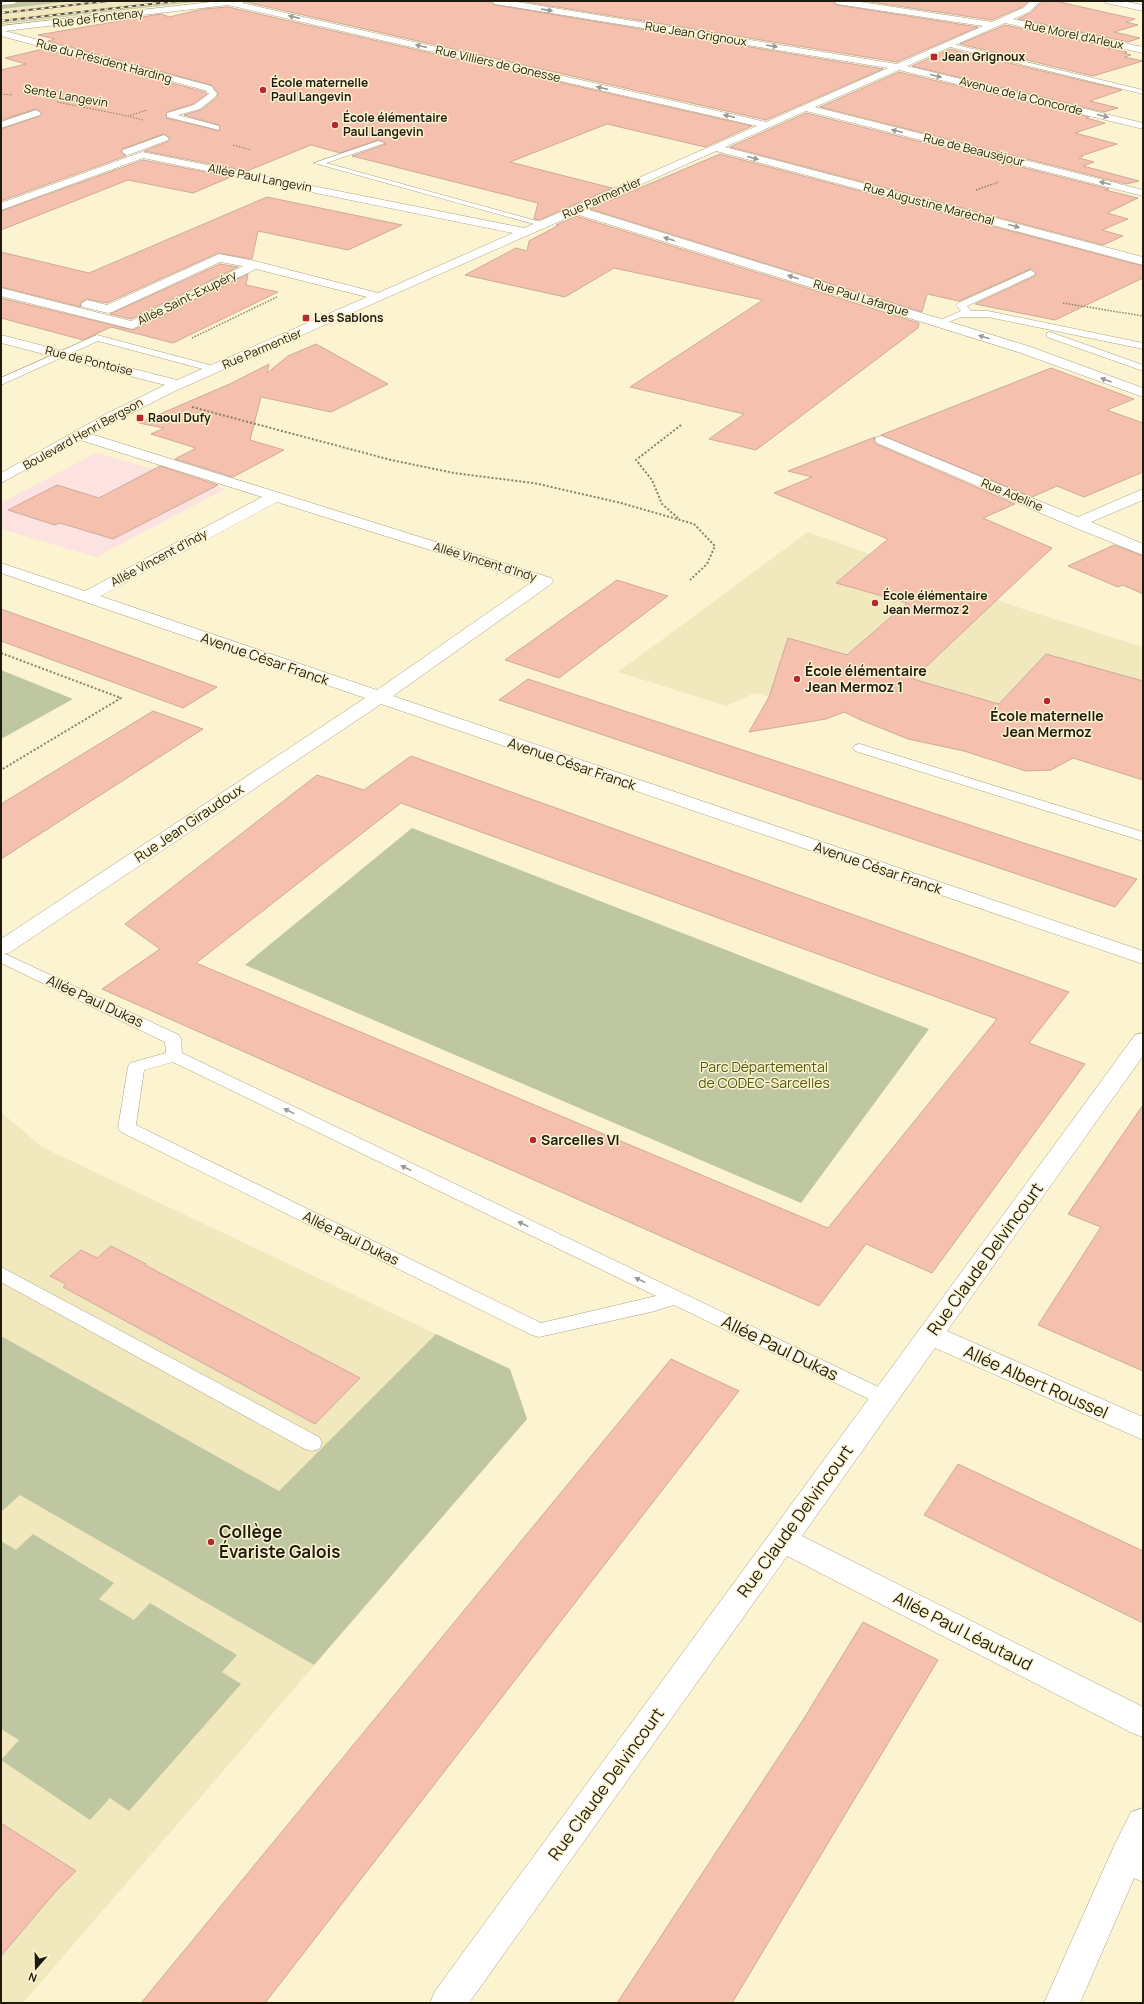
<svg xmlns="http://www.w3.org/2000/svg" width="1144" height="2004" font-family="Manrope,sans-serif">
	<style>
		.commercial { fill: #fde2e2 }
		.built { fill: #f2e8be }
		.green { fill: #bfc6a2 }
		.building { fill: #f6c0ae; stroke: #cdaa9d; fill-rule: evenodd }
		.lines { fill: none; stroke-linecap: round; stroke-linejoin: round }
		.lane-casing { stroke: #a9a282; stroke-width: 1 }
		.street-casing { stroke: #a9a282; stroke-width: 1 }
		.path-far2 { stroke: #87826a; stroke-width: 1; stroke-dasharray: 1.5 1.5; stroke-linecap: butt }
		.path-far1 { stroke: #87826a; stroke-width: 1.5; stroke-dasharray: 1.5 1.5; stroke-linecap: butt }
		.path { stroke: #87826a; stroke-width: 2; stroke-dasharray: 2 2; stroke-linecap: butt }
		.lane { fill: #fff; fill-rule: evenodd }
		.street { fill: #fff; fill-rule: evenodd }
		.rail-casing { stroke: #575340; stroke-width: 2 }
		.rail { stroke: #fcf4d1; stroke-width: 1.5; stroke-dasharray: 4; stroke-linecap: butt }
		.oneway { fill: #9a9893 }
		.poi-dot { fill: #b82730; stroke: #fcf4d1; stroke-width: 1.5 }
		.labels { text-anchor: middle; stroke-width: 3; stroke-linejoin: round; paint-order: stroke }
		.far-street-label { font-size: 12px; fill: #1e1b0e; stroke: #fcf4d1 }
		.far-poi-label { font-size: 12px; font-weight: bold; fill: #1e1b0e; stroke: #fcf4d1; text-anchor: start }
		.street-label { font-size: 14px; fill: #1e1b0e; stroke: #fcf4d1 }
		.poi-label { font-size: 14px; font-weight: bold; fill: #1e1b0e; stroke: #fcf4d1; text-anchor: start }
		.park-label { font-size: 14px; fill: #525a0a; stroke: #fcf4d1 }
		.near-street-label { font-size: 17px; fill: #1e1b0e; stroke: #fcf4d1 }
		.near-poi-label { font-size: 17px; font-weight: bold; fill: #1e1b0e; stroke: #fcf4d1; text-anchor: start }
	</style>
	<rect width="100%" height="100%" fill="#fcf4d1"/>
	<polygon class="commercial" points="96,453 225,489 96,557 1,529 1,503"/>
	<g class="built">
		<polygon points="66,1 203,1 1,24 1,8"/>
		<polygon points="808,532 1026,610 1143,647 1143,780 1066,756 1051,770 1026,771 964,751 908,739 861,721 842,709 826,719 801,721 768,700 769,697 755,693 726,706 618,672"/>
		<polygon points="1,1112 42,1147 510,1369 527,1419 23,2003 1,2003"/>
	</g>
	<g class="green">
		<polygon points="29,1 74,1 1,9 1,4"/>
		<polygon points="193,1 203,1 1,24 1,23"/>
		<polygon points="1,670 73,699 1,739"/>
		<polygon points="412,828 929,1029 801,1203 245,965"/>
		<polygon points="436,1334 510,1369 527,1419 314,1665 20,1495 1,1512 1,1336 279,1491"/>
		<polygon points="33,1534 114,1583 99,1599 134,1620 150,1603 237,1655 222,1672 241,1684 129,1811 110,1798 90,1820 1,1760 19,1740 1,1729 1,1541 16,1550"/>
	</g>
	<g class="building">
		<polygon points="247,1 490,1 495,5 883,69 766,120 246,2"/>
		<polygon points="520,1 832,1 837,5 978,27 897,62"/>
		<polygon points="864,1 1029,1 1022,7 992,20"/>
		<polygon points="1042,1 1055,1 1135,19 1126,22 1138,25 1114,32 1140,38 1128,42 1018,19 1030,13"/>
		<polygon points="228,7 752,126 705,147 607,124 510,162 612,188 539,220 534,219 538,203 352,156 386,144 378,140 340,153 311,145 247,171 144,151 169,141 170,138 163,134 122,149 121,152 126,156 1,201 1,129 40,116 42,113 36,109 1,120 1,70 26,64 5,58 43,49 205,92 207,94 193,104 167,112 166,118 220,131 219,125 184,115 201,110 217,97 218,93 211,85 48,41 55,39 38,35 154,15 162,14 169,17 203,9"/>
		<polygon points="1005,25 1110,47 1108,48 1127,52 1124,53 1131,55 1124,57 1143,61 1093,76 960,44"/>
		<polygon points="950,49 1122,90 1090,101 1118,108 1104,112 912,66"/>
		<polygon points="899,72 1089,117 1086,118 1105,123 1075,133 1117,144 1081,156 1083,156 1079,158 1094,162 1083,166 1139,181 1126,184 820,107"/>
		<polygon points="806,113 1109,189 1105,190 1138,198 1107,213 1128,219 1102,230 1123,236 1103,245 730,147"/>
		<polygon points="720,154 1143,266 1143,278 1055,320 975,304 1035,276 1036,273 1030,269 959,301 927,294 922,312 590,209"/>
		<polygon points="143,160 231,177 193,193 128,180 1,230 1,211"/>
		<polygon points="267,197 402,225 348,250 258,231 252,259 218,253 107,303 87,299 80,303 81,307 1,287 1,252 89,273"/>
		<polygon points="576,216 919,323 918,328 756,450 709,439 744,414 630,387 763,300 614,268 565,297 465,275 516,248 527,251 529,241 559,225 556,225"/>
		<polygon points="220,264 238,267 131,319 110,314"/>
		<polygon points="248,274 246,285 278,292 173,343 111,327 83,340 1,318 1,298 133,330"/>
		<polygon points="316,344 388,384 331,412 261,397 250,440 284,450 233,477 175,459 196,448 151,434 164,428 139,423 232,383 269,364 267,373 288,356"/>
		<polygon points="1051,368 1134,399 1107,410 1143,423 1143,472 1084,497 1057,486 1032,497 881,435"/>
		<polygon points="875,437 874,441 876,444 1015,504 983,518 1052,548 913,679 999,704 1046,654 1143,681 1143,780 1073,758 1051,770 1026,771 964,751 908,739 861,720 844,712 826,719 749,732 769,697 788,638 847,655 907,603 836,583 888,539 774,493 812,477 788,471"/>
		<polygon points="160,466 218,485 113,539 60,523 55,525 8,510 57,485 99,498"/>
		<polygon points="1114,545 1143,556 1143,594 1123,585 1118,587 1068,566"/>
		<polygon points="617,580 668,596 559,678 505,660"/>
		<polygon points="1,609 76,636 217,687 183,708 1,641"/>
		<polygon points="528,679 1027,844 1137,879 1115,907 499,700"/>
		<polygon points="153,711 203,729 1,859 1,804"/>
		<path d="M411,756L1069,992L1029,1043L1085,1064L932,1273L866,1244L819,1306L102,989L160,949L125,924L317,775L364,790ZM401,803L997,1019L828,1228L196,963Z"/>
		<polygon points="1143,1105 1143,1371 1038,1325 1101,1227 1068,1214"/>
		<polygon points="111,1246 146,1264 145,1265 360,1378 315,1424 63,1287 66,1284 50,1276 81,1250 97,1258"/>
		<polygon points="671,1359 739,1391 265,2003 141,2003"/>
		<polygon points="958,1464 1143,1551 1143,1623 924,1515"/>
		<polygon points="863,1622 938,1660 732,2003 617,2003 803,1720"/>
		<polygon points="1,1823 76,1871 56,1891 1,1956"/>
	</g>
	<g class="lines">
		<g class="lane-casing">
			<g id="lane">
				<polygon points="948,43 1143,90 1143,94 946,46 946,44"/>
				<polygon points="205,86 211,86 217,94 216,96 200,109 178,115 219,126 219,130 167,117 167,113 194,105 209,94 204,88"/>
				<polygon points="378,141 385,143 326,163 548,224 544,227 541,226 314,163"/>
				<polygon points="1031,270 1035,273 1034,275 967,306 971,311 988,311 1143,343 1143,349 988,317 961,317 939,326 934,323 961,311 956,305 958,303"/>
				<polygon points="1050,332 1143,365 1143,371 1047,337 1047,333"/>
				<polygon points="97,335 217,367 219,369 214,372 98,341 1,385 1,378"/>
				<polygon points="860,744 1143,832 1143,841 855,751 853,748 855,745"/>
				<path d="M1,952L179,1035L181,1039L182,1053L891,1393L894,1398L891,1403L884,1406L877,1403L674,1305L655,1311L539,1337L532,1335L121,1132L118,1128L128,1067L130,1063L166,1053L165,1042L1,963ZM173,1062L656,1296L541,1323L136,1125L144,1070Z"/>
				<polygon points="1,1267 319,1437 322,1443 319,1449 312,1451 305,1449 1,1282"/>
			</g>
		</g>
		<g class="street-casing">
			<g id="street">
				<polygon points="1,1 18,1 14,4 1,5"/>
				<path d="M220,1H246L242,3L766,122L888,68L495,4L491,1H511L897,64L983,26L837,4L833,1H854L992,22L1023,8L1031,1H1040L1029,12L1013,19L1143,47V53L1005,23L907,66L1143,123V129L899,70L815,107L1143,190V196L806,111L725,147L1143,257V265L716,151L586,209L1031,347L1143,388V397L1021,353L576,214L175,391L91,434L551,578L553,581L551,584L393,696L1143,951V964L381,704L9,953L1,954V939L365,698L1,573V563L85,591L262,497L80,440L1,483V473L108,413L165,385L1,343V335L177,380L367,297L256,269L132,329L1,296V288L131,321L243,266L220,262L112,312L108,313L83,307L81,304L87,300L107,305L219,254L255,261L378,293L513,233L143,158L1,210V203L142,152L524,228L757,126L228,5L5,31L211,86L213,88L211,90L208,91L1,36V26ZM277,502L532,582L377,690L100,596Z"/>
				<polygon points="1105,1 1122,1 1143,5 1143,11 1106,3"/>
				<polygon points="36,110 41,113 40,115 1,128 1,122"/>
				<polygon points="164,135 169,138 168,140 131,154 127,155 122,152 123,150"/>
				<polygon points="882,436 1078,517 1143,489 1143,500 1091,522 1143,544 1143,555 1071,526 877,443 875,440 877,437"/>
				<polygon points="1143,1033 1143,1056 947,1331 1143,1417 1143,1440 935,1348 802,1536 1143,1707 1143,1737 1132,1733 787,1556 469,2003 430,2003 435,1991 1135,1035"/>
				<polygon points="1143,1808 1143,1882 1134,1878 1080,2003 1044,2003 1114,1846 1131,1812"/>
			</g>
		</g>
		<g class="path-far2">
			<polyline points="1,94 12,95"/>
			<polyline points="57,102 128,116"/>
			<polyline points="143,120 128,116 147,110"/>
			<polyline points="233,145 251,150"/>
		</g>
		<g class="path-far1">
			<polyline points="976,190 999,182"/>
			<polyline points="1063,303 1143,316"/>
			<polyline points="192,338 277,297"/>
		</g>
		<g class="path">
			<polyline points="192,407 391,460 454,473 534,483 621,503 694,524 715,546 707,564 690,580"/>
			<polyline points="678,518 662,504 652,480 636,460 681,425"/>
			<polyline points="1,653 121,698 1,770"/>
		</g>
		<use href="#lane" class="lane"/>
		<use href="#street" class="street"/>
		<g class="rail-casing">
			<g id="rail">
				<polyline points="1,13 108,1"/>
				<polyline points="1,21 178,1"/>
			</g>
		</g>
		<use href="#rail" class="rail"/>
	</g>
	<defs><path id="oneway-solid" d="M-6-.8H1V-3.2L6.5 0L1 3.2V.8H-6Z"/></defs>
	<g class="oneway">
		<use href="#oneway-solid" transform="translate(547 10) rotate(9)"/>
		<use href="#oneway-solid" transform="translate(294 17) rotate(-167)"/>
		<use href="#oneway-solid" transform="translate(421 46) rotate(-167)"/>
		<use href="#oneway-solid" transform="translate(772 46) rotate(9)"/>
		<use href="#oneway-solid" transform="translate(936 76) rotate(14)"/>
		<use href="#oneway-solid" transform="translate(602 88) rotate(-167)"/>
		<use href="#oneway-solid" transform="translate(729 116) rotate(-167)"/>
		<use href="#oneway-solid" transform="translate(1103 116) rotate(14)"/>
		<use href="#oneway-solid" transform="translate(897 131) rotate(-166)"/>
		<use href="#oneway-solid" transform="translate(753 158) rotate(15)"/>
		<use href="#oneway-solid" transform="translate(1105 183) rotate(-166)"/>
		<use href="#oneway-solid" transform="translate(1014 226) rotate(15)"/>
		<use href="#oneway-solid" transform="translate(669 239) rotate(-163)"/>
		<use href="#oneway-solid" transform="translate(793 277) rotate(-163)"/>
		<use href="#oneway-solid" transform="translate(984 337) rotate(-162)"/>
		<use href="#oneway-solid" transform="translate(1106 380) rotate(-160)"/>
		<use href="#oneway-solid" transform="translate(289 1111) rotate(-154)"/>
		<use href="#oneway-solid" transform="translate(406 1168) rotate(-154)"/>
		<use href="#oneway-solid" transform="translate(523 1224) rotate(-154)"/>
		<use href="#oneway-solid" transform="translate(640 1280) rotate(-154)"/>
	</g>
	<g class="poi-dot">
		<rect x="930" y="53" width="8" height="8" rx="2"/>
		<circle cx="263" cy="90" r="4"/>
		<circle cx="335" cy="125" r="4"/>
		<rect x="302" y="314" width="8" height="8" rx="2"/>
		<rect x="136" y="414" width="8" height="8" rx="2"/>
		<circle cx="875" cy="603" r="4"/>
		<circle cx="797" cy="679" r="4"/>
		<circle cx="1047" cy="701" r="4"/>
		<circle cx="533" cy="1140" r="4"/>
		<circle cx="211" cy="1542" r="4"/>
	</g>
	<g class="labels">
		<g class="far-street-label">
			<text transform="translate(98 18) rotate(-7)" y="4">Rue de Fontenay</text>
			<text transform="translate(696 34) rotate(9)" y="4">Rue Jean Grignoux</text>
			<text transform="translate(1074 35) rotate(12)" y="4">Rue Morel d'Arleux</text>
			<text transform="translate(104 61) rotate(15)" y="4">Rue du Président Harding</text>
			<text transform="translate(498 64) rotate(13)" y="4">Rue Villiers de Gonesse</text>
			<text transform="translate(66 96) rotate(10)" y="4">Sente Langevin</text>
			<text transform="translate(1021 96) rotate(14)" y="4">Avenue de la Concorde</text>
			<text transform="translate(974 150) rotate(14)" y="4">Rue de Beauséjour</text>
			<text transform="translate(260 178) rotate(11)" y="4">Allée Paul Langevin</text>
			<text transform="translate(602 198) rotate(-24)" y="4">Rue Parmentier</text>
			<text transform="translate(929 204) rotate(15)" y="4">Rue Augustine Maréchal</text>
			<text transform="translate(187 298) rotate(-26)" y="4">Allée Saint-Exupéry</text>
			<text transform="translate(861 298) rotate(17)" y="4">Rue Paul Lafargue</text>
			<text transform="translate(262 349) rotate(-23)" y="4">Rue Parmentier</text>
			<text transform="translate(89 361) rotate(14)" y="4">Rue de Pontoise</text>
			<text transform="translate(83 434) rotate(-29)" y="4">Boulevard Henri Bergson</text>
			<text transform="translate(1012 495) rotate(23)" y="4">Rue Adeline</text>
			<text transform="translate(159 558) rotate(-28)" y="4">Allée Vincent d'Indy</text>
			<text transform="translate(485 562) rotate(17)" y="4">Allée Vincent d'Indy</text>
		</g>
		<g class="far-poi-label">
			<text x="942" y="61">Jean Grignoux</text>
			<text x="271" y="87">École maternelle<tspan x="271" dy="14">Paul Langevin</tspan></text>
			<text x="343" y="122">École élémentaire<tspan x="343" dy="14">Paul Langevin</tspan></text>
			<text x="314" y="322">Les Sablons</text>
			<text x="148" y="422">Raoul Dufy</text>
			<text x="883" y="600">École élémentaire<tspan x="883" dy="14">Jean Mermoz 2</tspan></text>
		</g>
		<g class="street-label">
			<text transform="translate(265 659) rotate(19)" y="5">Avenue César Franck</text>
			<text transform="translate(572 764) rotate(19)" y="5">Avenue César Franck</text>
			<text transform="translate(189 823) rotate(-34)" y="5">Rue Jean Giraudoux</text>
			<text transform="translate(878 868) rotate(19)" y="5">Avenue César Franck</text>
			<text transform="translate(95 1001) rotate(25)" y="5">Allée Paul Dukas</text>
			<text transform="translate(351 1238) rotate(26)" y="5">Allée Paul Dukas</text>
		</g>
		<g class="poi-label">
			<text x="805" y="676">École élémentaire<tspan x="805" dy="16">Jean Mermoz 1</tspan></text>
			<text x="1047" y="721" text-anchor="middle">École maternelle<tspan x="1047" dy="16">Jean Mermoz</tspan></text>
			<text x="541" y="1145">Sarcelles VI</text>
		</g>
		<g class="park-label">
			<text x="764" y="1072">Parc Départemental<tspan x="764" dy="16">de CODEC-Sarcelles</tspan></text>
		</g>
		<g class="near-street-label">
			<text transform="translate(985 1259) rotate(-54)" y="6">Rue Claude Delvincourt</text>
			<text transform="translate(780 1348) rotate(26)" y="6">Allée Paul Dukas</text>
			<text transform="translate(1036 1382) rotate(24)" y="6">Allée Albert Roussel</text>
			<text transform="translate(795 1521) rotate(-54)" y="6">Rue Claude Delvincourt</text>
			<text transform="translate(963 1631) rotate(27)" y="6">Allée Paul Léautaud</text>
			<text transform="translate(606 1784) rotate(-54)" y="6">Rue Claude Delvincourt</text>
		</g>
		<g class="near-poi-label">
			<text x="219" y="1538">Collège<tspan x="219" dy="20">Évariste Galois</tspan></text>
		</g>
	</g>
	<rect width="1144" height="2004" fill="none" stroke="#1e1b0e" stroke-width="4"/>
	<g transform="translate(36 1968) rotate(200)" stroke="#fcf4d1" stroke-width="3" paint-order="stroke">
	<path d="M0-3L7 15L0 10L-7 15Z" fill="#1e1b0e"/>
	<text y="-6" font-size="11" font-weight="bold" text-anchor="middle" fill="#1e1b0e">N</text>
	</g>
</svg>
